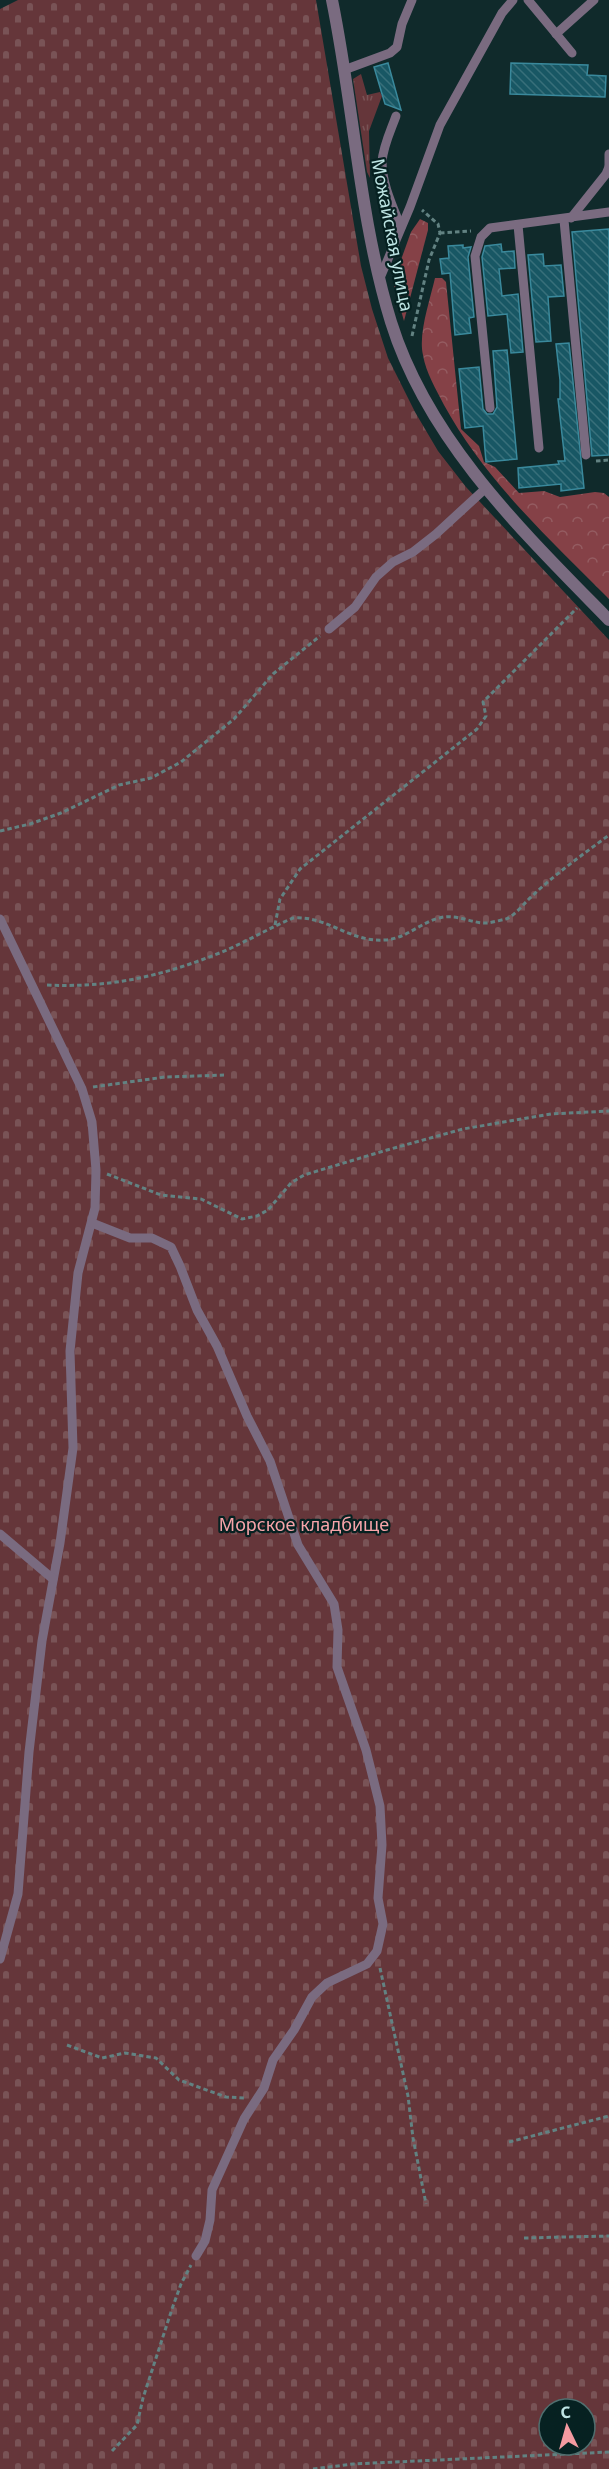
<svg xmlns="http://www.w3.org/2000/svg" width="609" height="2469" font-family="'Noto Sans',sans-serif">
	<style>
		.grass { fill: url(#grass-tufts) }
		.forest { fill: url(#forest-crowns) }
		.cemetery { fill: url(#cemetery-stones); fill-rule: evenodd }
		.building { fill: url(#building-back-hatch); stroke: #3a899c; stroke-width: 1.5 }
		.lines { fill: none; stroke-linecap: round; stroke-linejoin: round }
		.path { stroke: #628282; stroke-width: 3; stroke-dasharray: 4.5 3; stroke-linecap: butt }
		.lane { stroke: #7a6b80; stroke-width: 9 }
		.street { stroke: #7a6b80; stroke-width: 12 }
		.labels { text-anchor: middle; stroke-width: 4.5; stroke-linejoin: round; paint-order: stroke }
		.street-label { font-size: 18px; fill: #bee5e4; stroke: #062121 }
		.park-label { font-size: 18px; fill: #f7a4a9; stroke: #062121 }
	</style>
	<defs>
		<pattern id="grass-tufts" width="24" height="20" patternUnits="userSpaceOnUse" patternTransform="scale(1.5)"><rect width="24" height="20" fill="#65363a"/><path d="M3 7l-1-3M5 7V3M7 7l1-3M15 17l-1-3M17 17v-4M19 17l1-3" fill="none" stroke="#795356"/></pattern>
		<pattern id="forest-crowns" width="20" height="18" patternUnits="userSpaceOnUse" patternTransform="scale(1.5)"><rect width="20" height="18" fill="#854147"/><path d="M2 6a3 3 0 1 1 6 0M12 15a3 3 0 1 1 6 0" fill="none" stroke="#945c61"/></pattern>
		<pattern id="cemetery-stones" width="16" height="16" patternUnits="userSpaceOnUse" patternTransform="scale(1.5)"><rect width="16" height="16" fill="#65363a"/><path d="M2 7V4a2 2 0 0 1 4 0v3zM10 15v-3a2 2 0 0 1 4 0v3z" fill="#795356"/></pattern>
		<pattern id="building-back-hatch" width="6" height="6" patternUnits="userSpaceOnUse" patternTransform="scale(1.5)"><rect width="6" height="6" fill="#185764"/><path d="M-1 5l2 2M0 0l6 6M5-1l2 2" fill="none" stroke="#386f7a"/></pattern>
	</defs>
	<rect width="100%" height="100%" fill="#102a2b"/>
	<polygon class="grass" points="361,74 367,95 380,92 382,96 369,131 370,178 367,172 353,79"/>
	<g class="forest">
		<polygon points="420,219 428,223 428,230 404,321 393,282 411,232"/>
		<path d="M435,278H442L446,282L461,429L479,446L484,462L495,467L519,493L544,491L560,497L595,492L604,493L609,497V599C549,539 485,480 444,405C436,389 426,373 423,355C418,334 430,300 435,278Z"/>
	</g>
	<path class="cemetery" d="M18,0H316L361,266L372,309L388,358L415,412L438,451L466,487L609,640V2469H0V9ZM549,2409H585V2445H549Z"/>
	<g class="building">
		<polygon points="388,63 401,110 385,104 374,67"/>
		<polygon points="511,63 588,65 587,75 606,76 605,97 510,94"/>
		<polygon points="609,229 609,455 592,456 572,232"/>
		<polygon points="501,244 502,252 514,251 515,268 499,269 502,296 518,294 523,352 511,353 507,314 488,316 482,257 485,246"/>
		<polygon points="463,245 463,248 471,247 468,257 474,317 469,318 471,333 455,335 450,273 442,274 440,259 449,258 448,246"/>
		<polygon points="543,254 544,266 561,265 564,296 548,297 551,341 536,342 528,255"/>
		<polygon points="569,343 584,488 561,491 561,484 519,488 518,468 559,464 558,461 565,461 558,399 560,399 560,380 556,344"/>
		<polygon points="507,350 517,459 486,462 483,426 465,428 459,369 479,367 483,409 487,414 493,414 497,407 493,351"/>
	</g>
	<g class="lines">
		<g class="path">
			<polyline points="440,233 471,231"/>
			<polyline points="412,336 429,260 440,233 438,224 422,210"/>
			<polyline points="596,461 609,460"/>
			<polyline points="0,831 30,824 61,813 119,785 151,778 181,762 234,719 273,674 320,636"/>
			<polyline points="275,925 280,899 300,869 477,729 486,716 483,702 577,608"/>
			<path d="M47,985C111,988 163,976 222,952C246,942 269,928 293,918C326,915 351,943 385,940C405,939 420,923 439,918C457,913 472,924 488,923C494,922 501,920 506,919C514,916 521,907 527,901C552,876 581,856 609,835"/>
			<polyline points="93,1087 165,1077 224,1075"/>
			<polyline points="107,1174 161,1195 201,1199 242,1219 257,1216 268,1210 291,1183 304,1175 387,1150 463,1129 551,1114 609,1111"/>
			<polyline points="380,1968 408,2096 413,2138 426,2204"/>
			<polyline points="67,2045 102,2058 125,2053 156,2058 179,2080 226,2097 244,2098"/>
			<polyline points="509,2142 609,2116"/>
			<polyline points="524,2238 609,2236"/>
			<polyline points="112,2451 137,2425 143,2398 172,2309 181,2284 191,2265"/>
			<polyline points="313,2469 353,2464 609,2452"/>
		</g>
		<g class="lane">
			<polyline points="528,0 572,53"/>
			<polyline points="556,34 594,0"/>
			<polyline points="344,70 390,53 397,47 402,24 412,0"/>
			<path d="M396,116C391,130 383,146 382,162C382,184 393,207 401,227"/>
			<polyline points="609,154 609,166"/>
			<polyline points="571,218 606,174 609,167"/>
			<polyline points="564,220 586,455"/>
			<polyline points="518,225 539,448"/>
			<polyline points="380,278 410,207 440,125 502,13 513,0"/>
			<polyline points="490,408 475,256 481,237 490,228 609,212"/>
			<polyline points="329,629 355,607 376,577 393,562 413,552 436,534 486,488"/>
			<polyline points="0,919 82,1089 92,1122 96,1170 95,1208 78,1273 70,1351 73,1448 60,1543 42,1641 29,1752 18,1894 0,1959"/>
			<polyline points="92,1223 130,1238 152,1238 171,1247 180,1266 197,1310 217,1346 247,1416 270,1461 298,1545 334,1604 338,1630 337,1667 366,1750 380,1806 382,1845 378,1898 383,1924 377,1951 367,1964 327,1983 312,1997 294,2030 273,2060 264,2088 244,2119 212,2190 210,2220 205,2241 196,2256"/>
			<polyline points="0,1534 53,1579"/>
		</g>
		<path class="street" d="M332,0C354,107 359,218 391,322C428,441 524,533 609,620"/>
	</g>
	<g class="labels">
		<g class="street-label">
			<text transform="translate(392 235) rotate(79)" y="6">Можайская улица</text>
		</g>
		<g class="park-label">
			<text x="304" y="1531">Морское кладбище</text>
		</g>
	</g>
	<g transform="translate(567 2427) rotate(355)"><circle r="28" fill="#062121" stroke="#506f6f" stroke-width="1.5"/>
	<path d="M0-4.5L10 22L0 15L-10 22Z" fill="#f49aa0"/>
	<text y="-9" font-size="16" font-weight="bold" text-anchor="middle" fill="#bee5e4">С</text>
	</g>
</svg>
